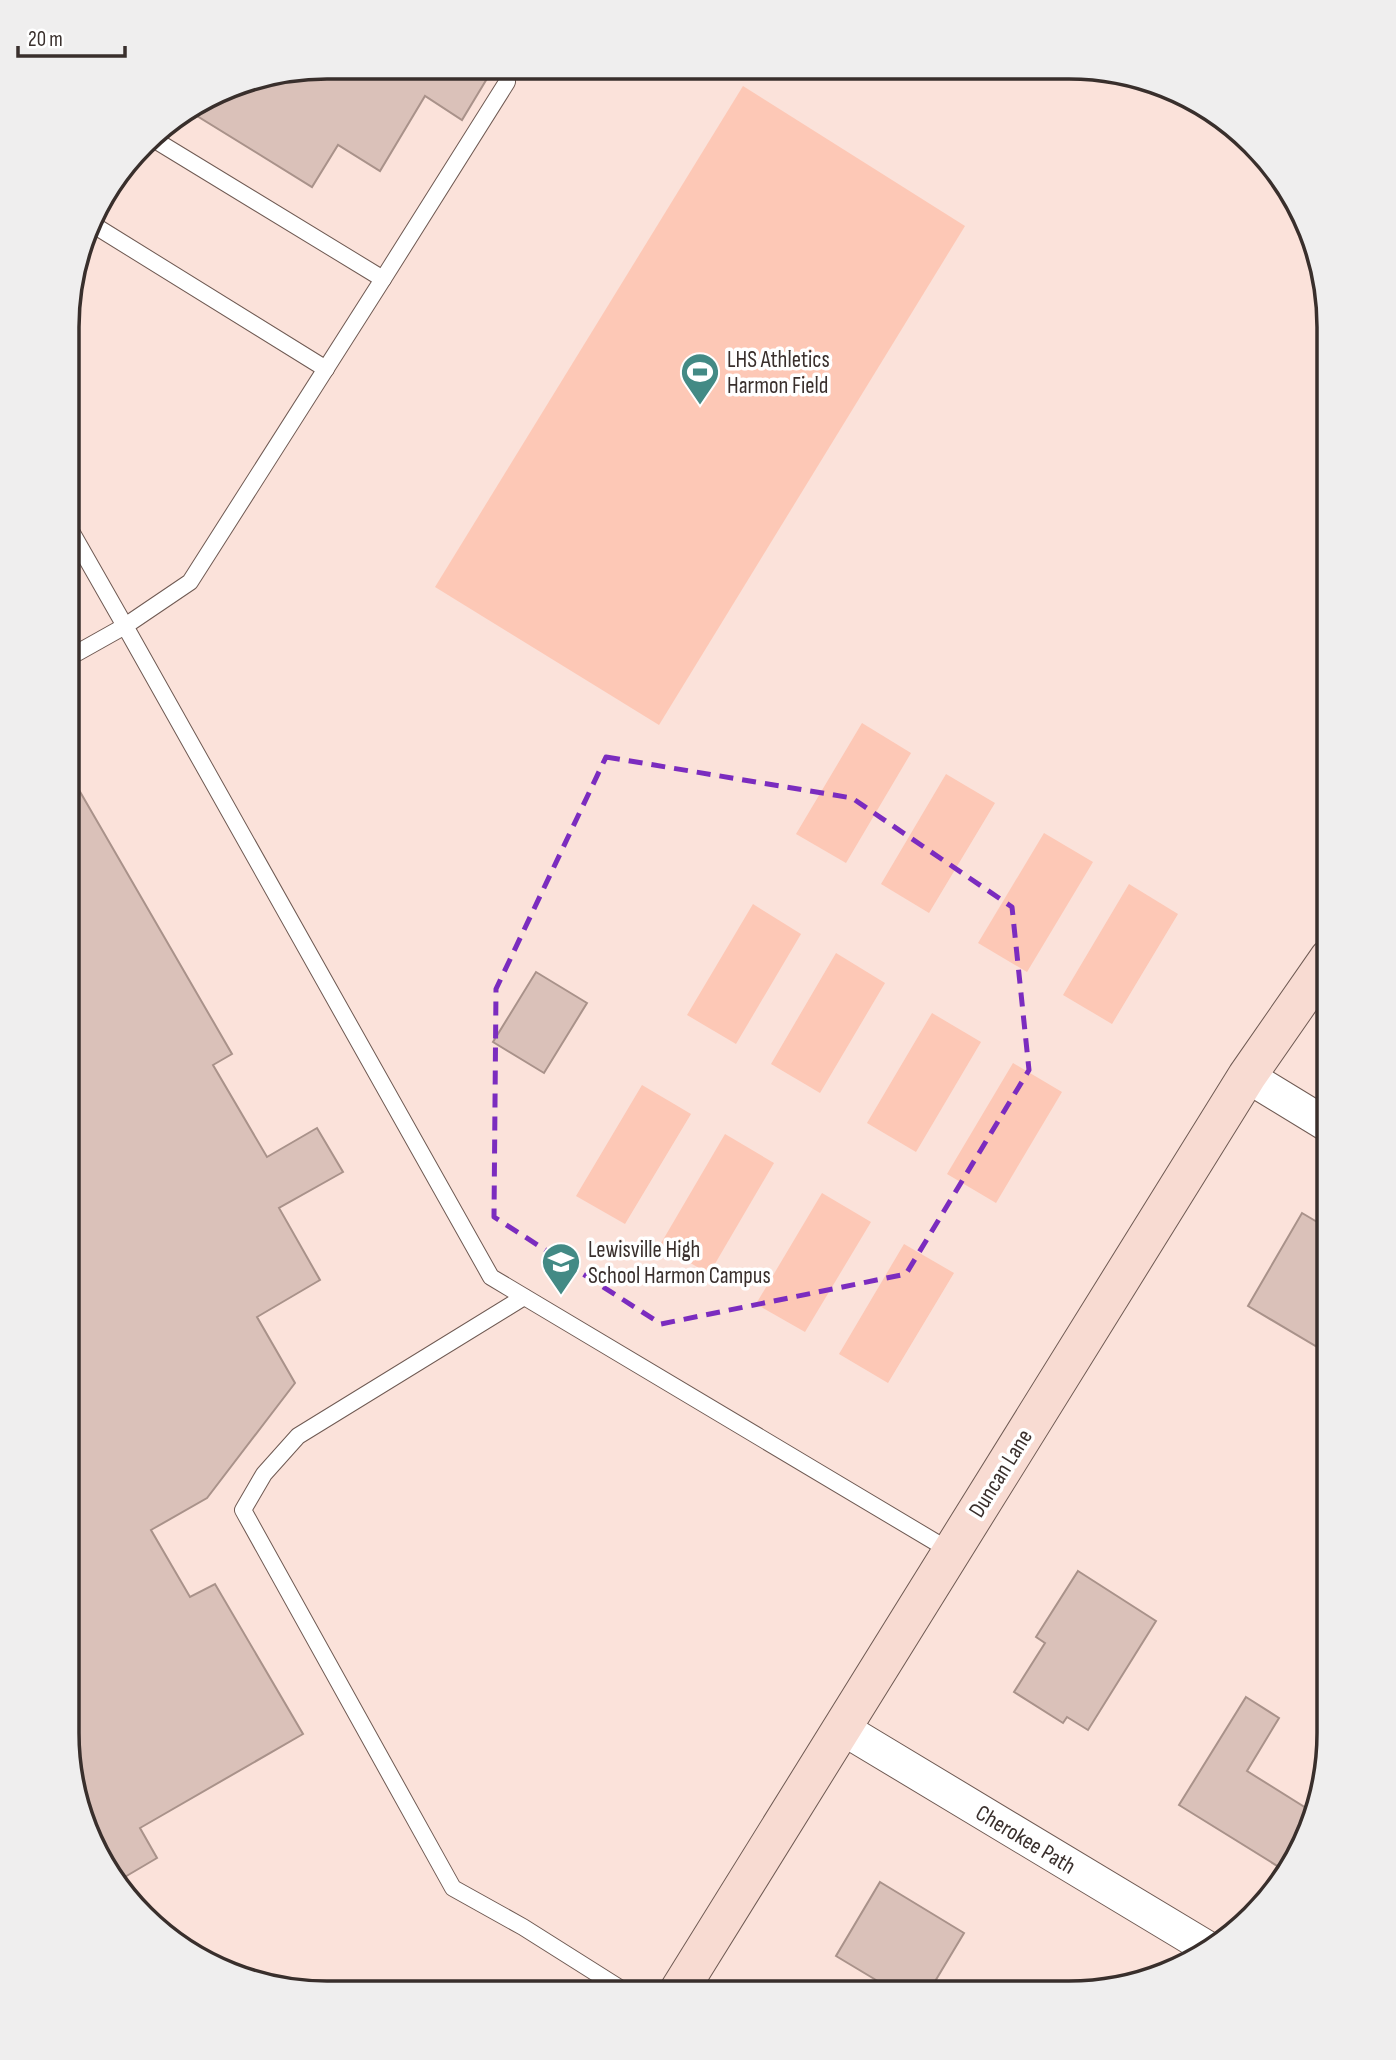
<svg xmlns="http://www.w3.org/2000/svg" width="1396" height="2060" font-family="'Sofia Sans Condensed',sans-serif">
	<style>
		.green { fill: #fdc8b6 }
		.building { fill: #dac1b9; stroke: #a9928a; stroke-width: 2 }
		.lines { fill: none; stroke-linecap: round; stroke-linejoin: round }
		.lane-casing { stroke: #6f5a53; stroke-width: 18 }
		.street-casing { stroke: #6f5a53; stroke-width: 35 }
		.secondary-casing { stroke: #6f5a53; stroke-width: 40 }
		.lane { stroke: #fff; stroke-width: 16 }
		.street { stroke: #fff; stroke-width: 33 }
		.secondary { stroke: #f8dbd2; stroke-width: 38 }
		.marked { fill: none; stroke: #7b2cbf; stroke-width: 5; stroke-dasharray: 14 9; stroke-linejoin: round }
		.labels { text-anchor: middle; stroke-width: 7; stroke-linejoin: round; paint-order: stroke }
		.poi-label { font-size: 23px; fill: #392f2c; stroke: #fff; text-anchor: start }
		.street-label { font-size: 23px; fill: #392f2c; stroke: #fff }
		.rim { fill: none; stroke: #392f2c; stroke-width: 3.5 }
	</style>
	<rect width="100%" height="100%" fill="#fbe2da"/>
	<g class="green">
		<polygon points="743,86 965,226 659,725 435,587"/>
		<polygon points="862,723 911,753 846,863 796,834"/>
		<polygon points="946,774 995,803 929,913 881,884"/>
		<polygon points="1044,833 1093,862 1027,972 978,943"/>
		<polygon points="1129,884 1178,914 1112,1024 1063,995"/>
		<polygon points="753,904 801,934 736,1044 687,1015"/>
		<polygon points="836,953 885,983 820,1093 771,1064"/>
		<polygon points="932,1013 981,1042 916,1152 867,1123"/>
		<polygon points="1013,1063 1062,1092 996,1203 947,1174"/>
		<polygon points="642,1085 691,1114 625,1224 576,1196"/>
		<polygon points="725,1134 774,1163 709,1274 660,1245"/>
		<polygon points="822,1193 871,1222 805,1332 756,1304"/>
		<polygon points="904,1244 954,1273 888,1383 839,1354"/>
	</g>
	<g class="building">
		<polygon points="326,66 494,67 462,120 425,96 380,171 338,145 312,187 189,111 243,80"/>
		<polygon points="68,771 232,1054 213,1065 267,1157 317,1128 343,1172 279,1208 320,1280 257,1317 295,1383 207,1498 151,1530 190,1597 215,1584 303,1734 140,1828 157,1858 118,1881 129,1901 120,1892 86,1833 66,1734"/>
		<polygon points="536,972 587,1003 544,1073 493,1042"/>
		<polygon points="1302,1213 1329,1229 1329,1354 1248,1306"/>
		<polygon points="1078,1571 1156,1621 1088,1730 1067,1717 1063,1723 1014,1692 1045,1643 1036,1637"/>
		<polygon points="1246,1697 1279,1718 1247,1771 1314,1813 1310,1833 1287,1872 1179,1805"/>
		<polygon points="880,1882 964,1933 928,1993 875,1993 881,1983 836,1956"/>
	</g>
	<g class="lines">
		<g class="lane-casing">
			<g id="lane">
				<polyline points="150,137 383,279 190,582 125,626 491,1277 952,1552"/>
				<polyline points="92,224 326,369"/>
				<polyline points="383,279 507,82"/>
				<polyline points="68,658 125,626 68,526"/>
				<polyline points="524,1297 298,1436 264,1474 243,1510 453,1888 523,1927 626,1992"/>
			</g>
		</g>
		<g class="street-casing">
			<g id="street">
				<polyline points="1247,1076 1329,1126"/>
				<polyline points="842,1728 1211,1950"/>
			</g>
		</g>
		<g class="secondary-casing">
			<polyline id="secondary" points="678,1992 1247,1076 1329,958"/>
		</g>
		<use href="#lane" class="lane"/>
		<use href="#street" class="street"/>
		<use href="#secondary" class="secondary"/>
	</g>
	<path class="marked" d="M606,757L852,798L1012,907L1029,1070L906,1274L661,1324L494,1217L496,989Z"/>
	<defs>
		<g id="stadium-pin" transform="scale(2.0125)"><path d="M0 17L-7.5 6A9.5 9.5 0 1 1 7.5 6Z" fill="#438a85" stroke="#fff"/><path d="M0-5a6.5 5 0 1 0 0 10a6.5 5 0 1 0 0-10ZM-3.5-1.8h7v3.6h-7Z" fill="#fff"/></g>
		<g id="school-pin" transform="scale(2.0125)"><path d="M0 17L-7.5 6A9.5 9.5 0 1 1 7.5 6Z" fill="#438a85" stroke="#fff"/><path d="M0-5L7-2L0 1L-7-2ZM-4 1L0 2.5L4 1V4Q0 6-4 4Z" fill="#fff"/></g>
	</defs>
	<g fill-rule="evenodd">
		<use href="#stadium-pin" x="700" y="372"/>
		<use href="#school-pin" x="561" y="1262"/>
	</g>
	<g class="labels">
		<g class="poi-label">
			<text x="727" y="367">LHS Athletics<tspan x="727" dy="26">Harmon Field</tspan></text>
			<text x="588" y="1257">Lewisville High<tspan x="588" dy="26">School Harmon Campus</tspan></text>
		</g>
		<g class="street-label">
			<text transform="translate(1000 1473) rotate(-58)" y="8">Duncan Lane</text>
			<text transform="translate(1026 1839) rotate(31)" y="8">Cherokee Path</text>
		</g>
	</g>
	<path d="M0 0H1396V2060H0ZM327 79H1069A248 248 0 0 1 1317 327V1733A248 248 0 0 1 1069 1981H327A248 248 0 0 1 79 1733V327A248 248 0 0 1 327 79Z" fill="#efeeee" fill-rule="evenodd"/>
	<path class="rim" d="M327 79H1069A248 248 0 0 1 1317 327V1733A248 248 0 0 1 1069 1981H327A248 248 0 0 1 79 1733V327A248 248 0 0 1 327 79Z"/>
	<path d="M18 46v10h107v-10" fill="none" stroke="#392f2c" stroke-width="3.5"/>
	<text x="28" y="46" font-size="21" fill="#392f2c" stroke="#ffffff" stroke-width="5" paint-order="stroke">20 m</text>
</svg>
